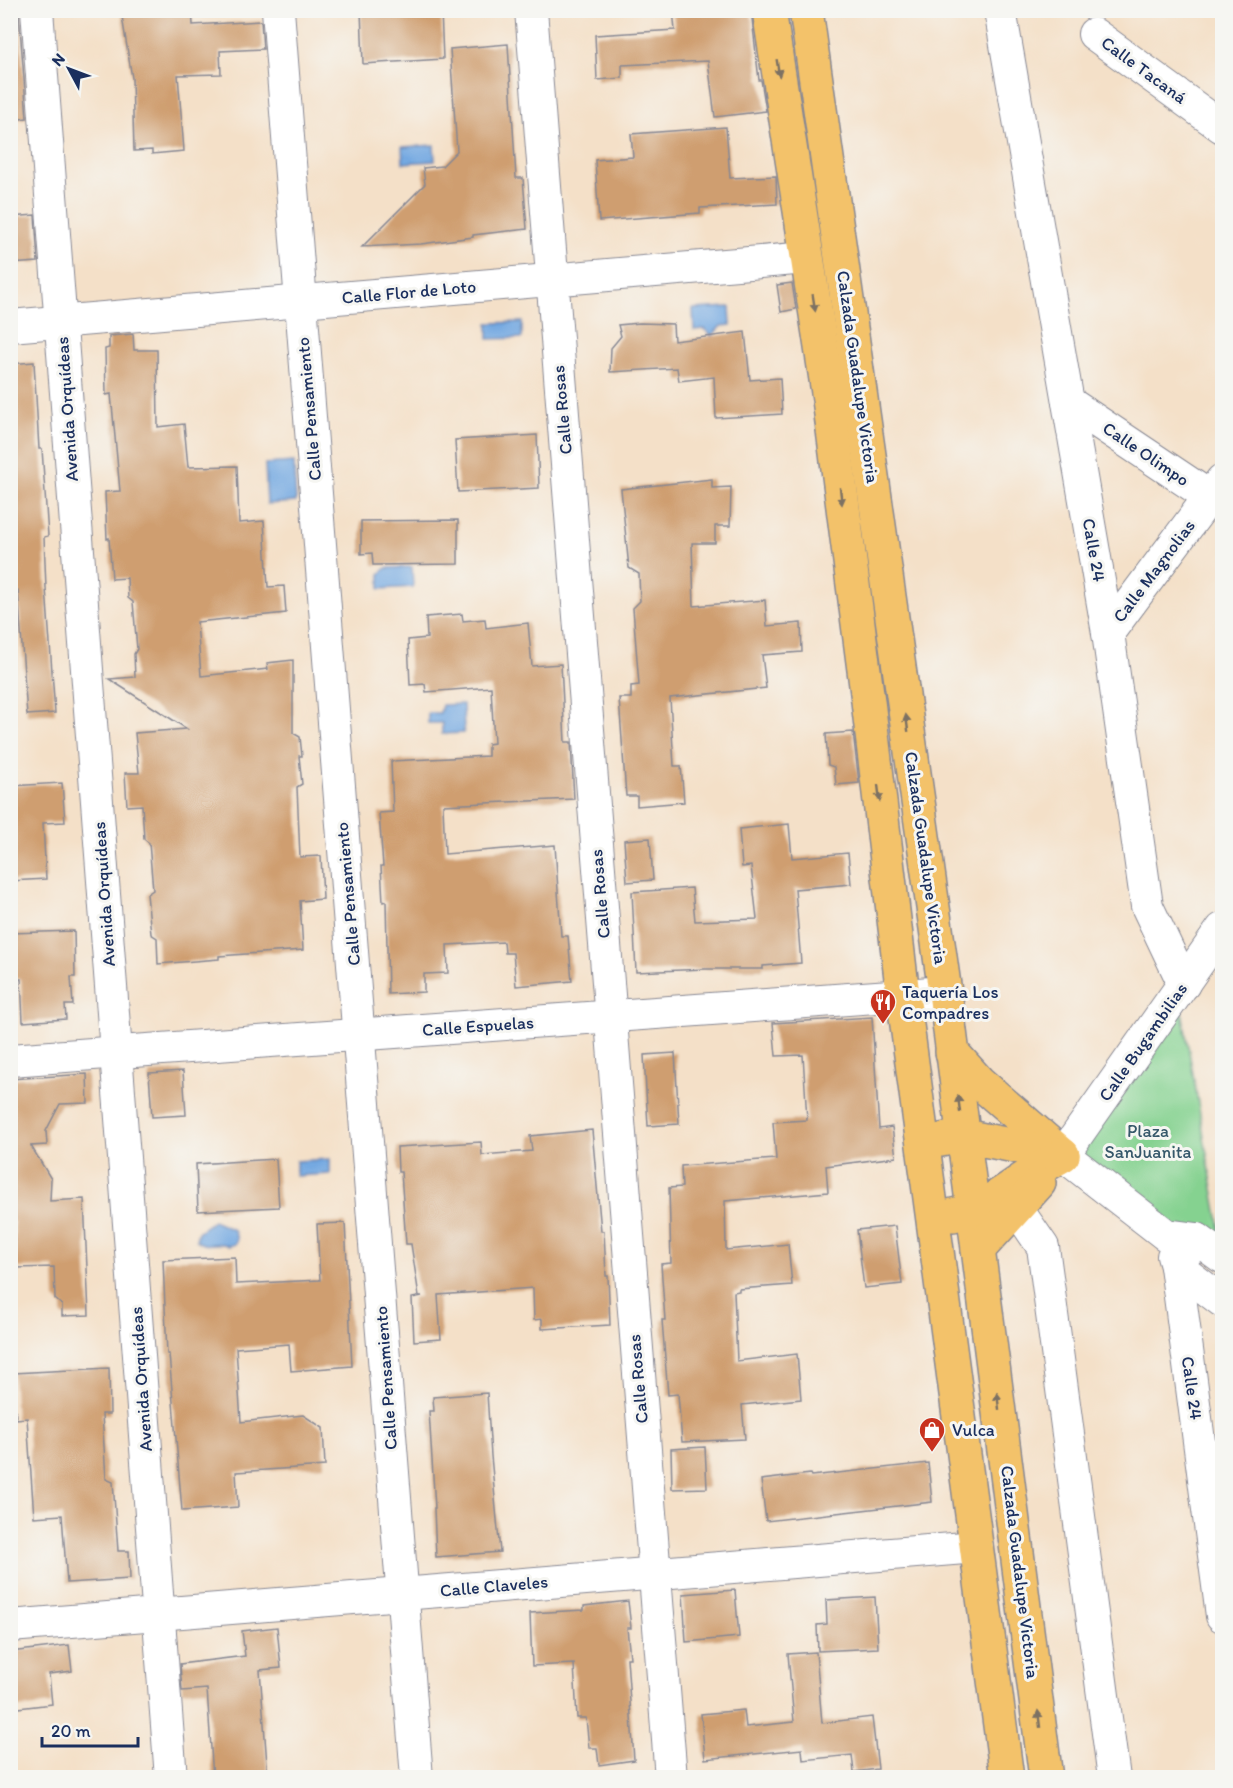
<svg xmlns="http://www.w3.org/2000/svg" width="1233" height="1788" font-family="Itim,sans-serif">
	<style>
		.green { fill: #85d290; stroke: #508077; stroke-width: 1.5 }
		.water { fill: #74a9e1; stroke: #486ca0; stroke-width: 1.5 }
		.building { fill: #cf9e70 }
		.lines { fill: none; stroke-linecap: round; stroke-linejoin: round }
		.street-casing { stroke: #888893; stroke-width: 34 }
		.primary-casing { stroke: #888893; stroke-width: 36 }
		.street { stroke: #fff; stroke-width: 32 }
		.primary { stroke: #f3c26a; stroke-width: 33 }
		.oneway { fill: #7c7163 }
		.labels { text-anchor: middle; stroke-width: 6; stroke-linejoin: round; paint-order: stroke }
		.street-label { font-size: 18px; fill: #1b2f5e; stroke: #f6f6f2 }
		.poi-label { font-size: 18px; fill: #1b2f5e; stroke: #f6f6f2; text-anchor: start }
		.park-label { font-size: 18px; fill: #36586a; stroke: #f6f6f2 }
	</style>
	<rect width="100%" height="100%" fill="#f6f6f2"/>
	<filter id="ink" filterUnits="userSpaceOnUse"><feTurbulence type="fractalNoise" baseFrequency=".0167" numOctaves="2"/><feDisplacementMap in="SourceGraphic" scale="12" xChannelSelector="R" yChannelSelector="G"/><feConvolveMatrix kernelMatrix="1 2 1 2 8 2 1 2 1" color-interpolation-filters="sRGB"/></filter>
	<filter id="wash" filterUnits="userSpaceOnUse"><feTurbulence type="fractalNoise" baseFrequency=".008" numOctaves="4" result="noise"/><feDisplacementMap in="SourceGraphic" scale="24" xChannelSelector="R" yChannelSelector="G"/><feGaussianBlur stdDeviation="1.35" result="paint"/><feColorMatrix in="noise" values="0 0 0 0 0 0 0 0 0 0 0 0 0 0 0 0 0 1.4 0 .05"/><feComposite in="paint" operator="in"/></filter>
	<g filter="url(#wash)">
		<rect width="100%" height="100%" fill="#f4e0c8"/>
		<polygon class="green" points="1180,1000 1222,1240 1189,1240 1068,1154"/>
		<g class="water">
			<polygon points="434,145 435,161 403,163 402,147"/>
			<polygon points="730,307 731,325 721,326 712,336 704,329 694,330 693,309"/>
			<polygon points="522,322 522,338 488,339 488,323"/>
			<polygon points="294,462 296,502 267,504 265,464"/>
			<polygon points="412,567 413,587 380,589 380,574 386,568"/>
			<polygon points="463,704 464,733 442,734 442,723 428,723 428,713 440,713 442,705"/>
			<polygon points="330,1159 330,1174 296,1176 296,1161"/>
			<path d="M213,1221L234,1230L237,1239L235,1244L229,1246C217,1239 207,1250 196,1240L198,1232Z"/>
		</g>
		<g id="blocks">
			<g class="building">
				<polygon points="121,10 192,10 193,25 261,21 263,49 220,51 221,74 178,75 184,151 152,154 152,150 134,151 132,78"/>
				<polygon points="361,10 441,10 443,59 363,64"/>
				<polygon points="673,10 751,10 759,80 761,80 766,111 715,117 708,61 622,65 622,78 597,80 595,35 675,30"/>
				<polygon points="19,15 27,118 13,120 10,16"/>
				<polygon points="508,44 516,178 523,178 527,229 473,235 473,237 421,244 362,247 425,184 423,168 442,166 457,151 450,49"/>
				<polygon points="726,127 730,178 776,176 777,204 700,208 700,213 599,221 595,160 633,157 631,134"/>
				<polygon points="35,215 38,262 10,264 10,217"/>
				<polygon points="792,283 796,309 781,312 777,285"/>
				<polygon points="640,323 673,324 674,341 745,332 750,380 780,378 782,414 716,418 714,377 679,381 677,368 610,372 611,348 621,336 618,325"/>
				<polygon points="133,334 134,350 157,350 158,427 184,424 188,467 237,466 239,523 264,521 268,587 284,586 286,613 197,622 201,676 268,669 267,663 293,660 293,733 300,737 302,756 299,756 302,784 297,787 300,857 321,856 323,899 300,901 303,950 219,956 219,959 158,964 157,938 151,934 147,894 153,890 149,843 144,839 142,805 127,806 125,773 139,773 135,733 187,729 109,679 135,677 134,654 137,649 133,602 128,598 127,578 112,579 109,538 107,539 105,492 120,491 111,394 106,395 105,349 109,348 109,336"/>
				<polygon points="34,362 39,449 42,449 48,536 44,537 46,588 55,713 27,715 18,590 10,591 10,364"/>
				<polygon points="537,435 539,488 458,492 455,440"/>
				<polygon points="712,479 712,488 731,487 730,526 715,526 715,543 692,543 694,606 765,600 767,626 801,623 802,652 762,655 766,688 670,698 674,766 681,766 684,802 637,806 637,796 626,796 619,698 631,698 631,686 639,685 633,608 640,601 639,574 629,568 621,489"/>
				<polygon points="458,520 458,564 373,565 372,553 361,554 361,521"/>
				<polygon points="462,614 463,621 485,619 486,628 528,623 532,666 561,664 565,742 571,742 574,799 443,805 445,854 555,845 561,936 568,936 572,981 516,986 513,953 505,953 504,942 447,945 448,973 424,974 424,992 388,994 386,901 383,902 381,866 383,866 379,813 393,812 391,761 488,756 488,744 494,743 491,687 426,692 425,684 410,685 408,640 427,638 426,617"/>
				<polygon points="853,732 859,783 836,785 834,767 828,765 826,734"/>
				<polygon points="62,783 65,822 43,823 46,879 10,881 10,786"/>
				<polygon points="789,824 792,858 848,853 851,884 795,889 801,963 763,966 763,969 705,969 636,972 632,892 692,888 695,921 757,919 751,866 742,867 739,829"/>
				<polygon points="650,838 653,880 627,882 624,840"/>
				<polygon points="74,931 75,977 71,977 73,1005 65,1005 66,1019 23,1022 21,979 10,979 10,933"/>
				<polygon points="872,1017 879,1129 892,1127 896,1157 826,1166 828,1192 725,1201 726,1250 788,1244 792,1285 739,1289 739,1291 734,1292 737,1361 797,1354 801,1399 742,1405 745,1439 682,1442 678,1394 668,1395 662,1320 665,1320 661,1264 671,1263 669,1188 682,1187 681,1166 776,1159 773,1122 807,1120 803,1055 776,1056 773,1023"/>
				<polygon points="675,1053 679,1124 648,1126 644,1055"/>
				<polygon points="183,1071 186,1115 152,1117 149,1073"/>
				<polygon points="87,1074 88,1103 60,1104 46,1131 47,1145 31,1146 51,1179 50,1201 84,1199 89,1315 62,1316 62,1305 55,1299 54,1267 15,1268 14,1222 10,1222 10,1079"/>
				<polygon points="592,1130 601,1231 604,1231 606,1276 608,1276 610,1325 542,1329 542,1319 534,1320 533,1288 438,1295 441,1339 414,1341 412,1298 422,1296 419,1296 411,1244 406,1244 401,1172 398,1172 397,1147 481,1142 482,1155 532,1151 530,1136"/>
				<polygon points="276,1159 279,1207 198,1211 196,1164"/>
				<polygon points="345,1223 352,1366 291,1371 289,1344 236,1348 241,1422 303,1415 323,1428 325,1466 236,1472 238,1507 182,1511 169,1354 167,1354 163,1260 235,1257 236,1284 320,1280 317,1224"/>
				<polygon points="895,1226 902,1284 864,1288 857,1230"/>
				<polygon points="109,1368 110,1414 102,1414 106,1479 113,1482 118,1551 129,1551 130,1579 67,1583 62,1515 34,1517 27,1418 16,1419 13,1373"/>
				<polygon points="487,1393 491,1456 500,1552 436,1557 434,1508 435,1508 429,1411 434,1411 433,1397"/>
				<polygon points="705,1447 707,1488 672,1489 671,1449"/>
				<polygon points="928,1463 932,1502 766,1521 761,1480 810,1474 811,1476"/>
				<polygon points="735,1590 739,1637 686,1642 683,1594"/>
				<polygon points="875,1597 878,1648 818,1651 817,1625 827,1624 826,1600"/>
				<polygon points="628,1601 631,1628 627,1628 630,1658 627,1658 634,1760 599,1765 597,1748 589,1748 586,1718 577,1718 574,1664 532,1666 530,1613 584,1610 584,1606"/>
				<polygon points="277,1627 281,1668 260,1670 268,1778 213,1778 207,1689 182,1691 180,1664 245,1656 242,1631"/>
				<polygon points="69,1645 72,1671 49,1674 52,1704 10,1709 10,1652"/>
				<polygon points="816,1652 822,1723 872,1717 878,1769 854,1772 852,1755 803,1760 802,1749 705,1759 701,1714 744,1710 746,1727 794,1722 788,1654"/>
			</g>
		</g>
	</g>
	<g filter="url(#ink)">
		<use href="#blocks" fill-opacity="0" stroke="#888893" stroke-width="1.5"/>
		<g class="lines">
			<g class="street-casing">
				<g id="street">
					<polyline points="37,10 171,1778"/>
					<polyline points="278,10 417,1778"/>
					<polyline points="531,10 671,1778"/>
					<polyline points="1000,10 1108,633 1147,906 1184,984"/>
					<polyline points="1094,34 1222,127"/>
					<polyline points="10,326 807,258"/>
					<polyline points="1068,402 1222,505"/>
					<polyline points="1108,633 1222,480"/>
					<polyline points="1222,929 1063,1155 1166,1235 1197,1239 1222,1257"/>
					<polyline points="10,1060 945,992"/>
					<polyline points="1017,1209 1043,1247 1114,1778"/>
					<polyline points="1197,1239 1176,1266 1222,1616"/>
					<polyline points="1173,1256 1176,1266 1222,1301"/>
					<polyline points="10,1626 977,1547"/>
				</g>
			</g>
			<g class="primary-casing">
				<g id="primary">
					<polyline points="769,10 829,399 868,701 903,995 1007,1778"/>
					<polyline points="806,10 945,992 1046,1778"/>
					<polyline points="952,1052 979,1082 1063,1155"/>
					<polyline points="941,1140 963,1136 1062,1155"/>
					<path d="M953,1215C986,1208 1003,1192 1031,1174C1041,1167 1053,1161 1063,1155"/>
					<polyline points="978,1250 1039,1183"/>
				</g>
			</g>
			<use href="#street" class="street"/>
			<use href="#primary" class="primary"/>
		</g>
		<defs><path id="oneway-solid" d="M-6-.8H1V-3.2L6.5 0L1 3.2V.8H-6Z" transform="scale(1.5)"/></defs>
		<g class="oneway">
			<use href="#oneway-solid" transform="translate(778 68) rotate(81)"/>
			<use href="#oneway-solid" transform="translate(814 303) rotate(81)"/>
			<use href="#oneway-solid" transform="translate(841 496) rotate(83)"/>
			<use href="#oneway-solid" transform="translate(907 723) rotate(-98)"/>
			<use href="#oneway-solid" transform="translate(879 793) rotate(83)"/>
			<use href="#oneway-solid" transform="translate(959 1104) rotate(-97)"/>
			<use href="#oneway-solid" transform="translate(998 1401) rotate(-97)"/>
			<use href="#oneway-solid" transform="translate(1039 1719) rotate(-97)"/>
		</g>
	</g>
	<defs>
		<g id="restaurant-pin" transform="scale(1.35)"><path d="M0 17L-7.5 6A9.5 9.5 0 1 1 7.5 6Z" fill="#c8321e" stroke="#f6f6f2"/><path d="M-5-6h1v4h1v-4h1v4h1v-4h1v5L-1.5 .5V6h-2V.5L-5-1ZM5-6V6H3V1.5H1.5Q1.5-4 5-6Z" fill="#fff"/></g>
		<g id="shop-pin" transform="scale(1.35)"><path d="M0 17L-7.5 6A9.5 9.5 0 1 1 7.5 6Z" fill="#c8321e" stroke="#f6f6f2"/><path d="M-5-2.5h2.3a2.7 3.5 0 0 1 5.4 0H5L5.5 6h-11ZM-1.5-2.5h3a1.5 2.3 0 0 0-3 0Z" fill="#fff"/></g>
	</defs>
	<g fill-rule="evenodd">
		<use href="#restaurant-pin" x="883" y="1002"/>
		<use href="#shop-pin" x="932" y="1430"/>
	</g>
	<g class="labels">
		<g class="street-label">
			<text transform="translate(1144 70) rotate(36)" y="6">Calle Tacaná</text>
			<text transform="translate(409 292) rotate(-5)" y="6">Calle Flor de Loto</text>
			<text transform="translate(858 377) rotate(82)" y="6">Calzada Guadalupe Victoria</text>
			<text transform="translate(67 409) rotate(-94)" y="6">Avenida Orquídeas</text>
			<text transform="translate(309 409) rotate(-95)" y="6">Calle Pensamiento</text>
			<text transform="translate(562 410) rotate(-95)" y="6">Calle Rosas</text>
			<text transform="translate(1146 454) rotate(34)" y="6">Calle Olimpo</text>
			<text transform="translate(1094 550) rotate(80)" y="6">Calle 24</text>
			<text transform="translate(1154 571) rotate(-53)" y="6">Calle Magnolias</text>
			<text transform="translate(926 858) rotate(82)" y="6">Calzada Guadalupe Victoria</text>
			<text transform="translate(104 894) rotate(-94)" y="6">Avenida Orquídeas</text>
			<text transform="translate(348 894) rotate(-95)" y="6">Calle Pensamiento</text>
			<text transform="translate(600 894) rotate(-95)" y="6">Calle Rosas</text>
			<text transform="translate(478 1026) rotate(-4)" y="6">Calle Espuelas</text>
			<text transform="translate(1143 1042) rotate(-55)" y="6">Calle Bugambilias</text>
			<text transform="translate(386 1378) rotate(-94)" y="6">Calle Pensamiento</text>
			<text transform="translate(141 1379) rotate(-94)" y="6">Avenida Orquídeas</text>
			<text transform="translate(638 1379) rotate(-95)" y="6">Calle Rosas</text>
			<text transform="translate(1192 1388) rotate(82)" y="6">Calle 24</text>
			<text transform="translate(1020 1572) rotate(83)" y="6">Calzada Guadalupe Victoria</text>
			<text transform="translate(494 1586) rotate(-5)" y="6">Calle Claveles</text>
		</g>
		<g class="poi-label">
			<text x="902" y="998">Taquería Los<tspan x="902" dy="21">Compadres</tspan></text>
			<text x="952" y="1436">Vulca</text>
		</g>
		<g class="park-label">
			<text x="1148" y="1137">Plaza<tspan x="1148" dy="21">SanJuanita</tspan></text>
		</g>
	</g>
	<rect width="1233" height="1788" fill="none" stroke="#f6f6f2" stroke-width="36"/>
	<g transform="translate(69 69) rotate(311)" stroke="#f6f6f2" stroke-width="4.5" paint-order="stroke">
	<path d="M0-4.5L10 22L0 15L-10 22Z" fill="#1b2f5e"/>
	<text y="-9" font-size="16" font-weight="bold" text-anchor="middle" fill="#1b2f5e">N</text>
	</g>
	<path d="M42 1737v9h96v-9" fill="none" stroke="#1b2f5e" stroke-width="3"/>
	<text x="51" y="1737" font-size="18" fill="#1b2f5e" stroke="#f6f6f2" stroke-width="4.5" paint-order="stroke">20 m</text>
</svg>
